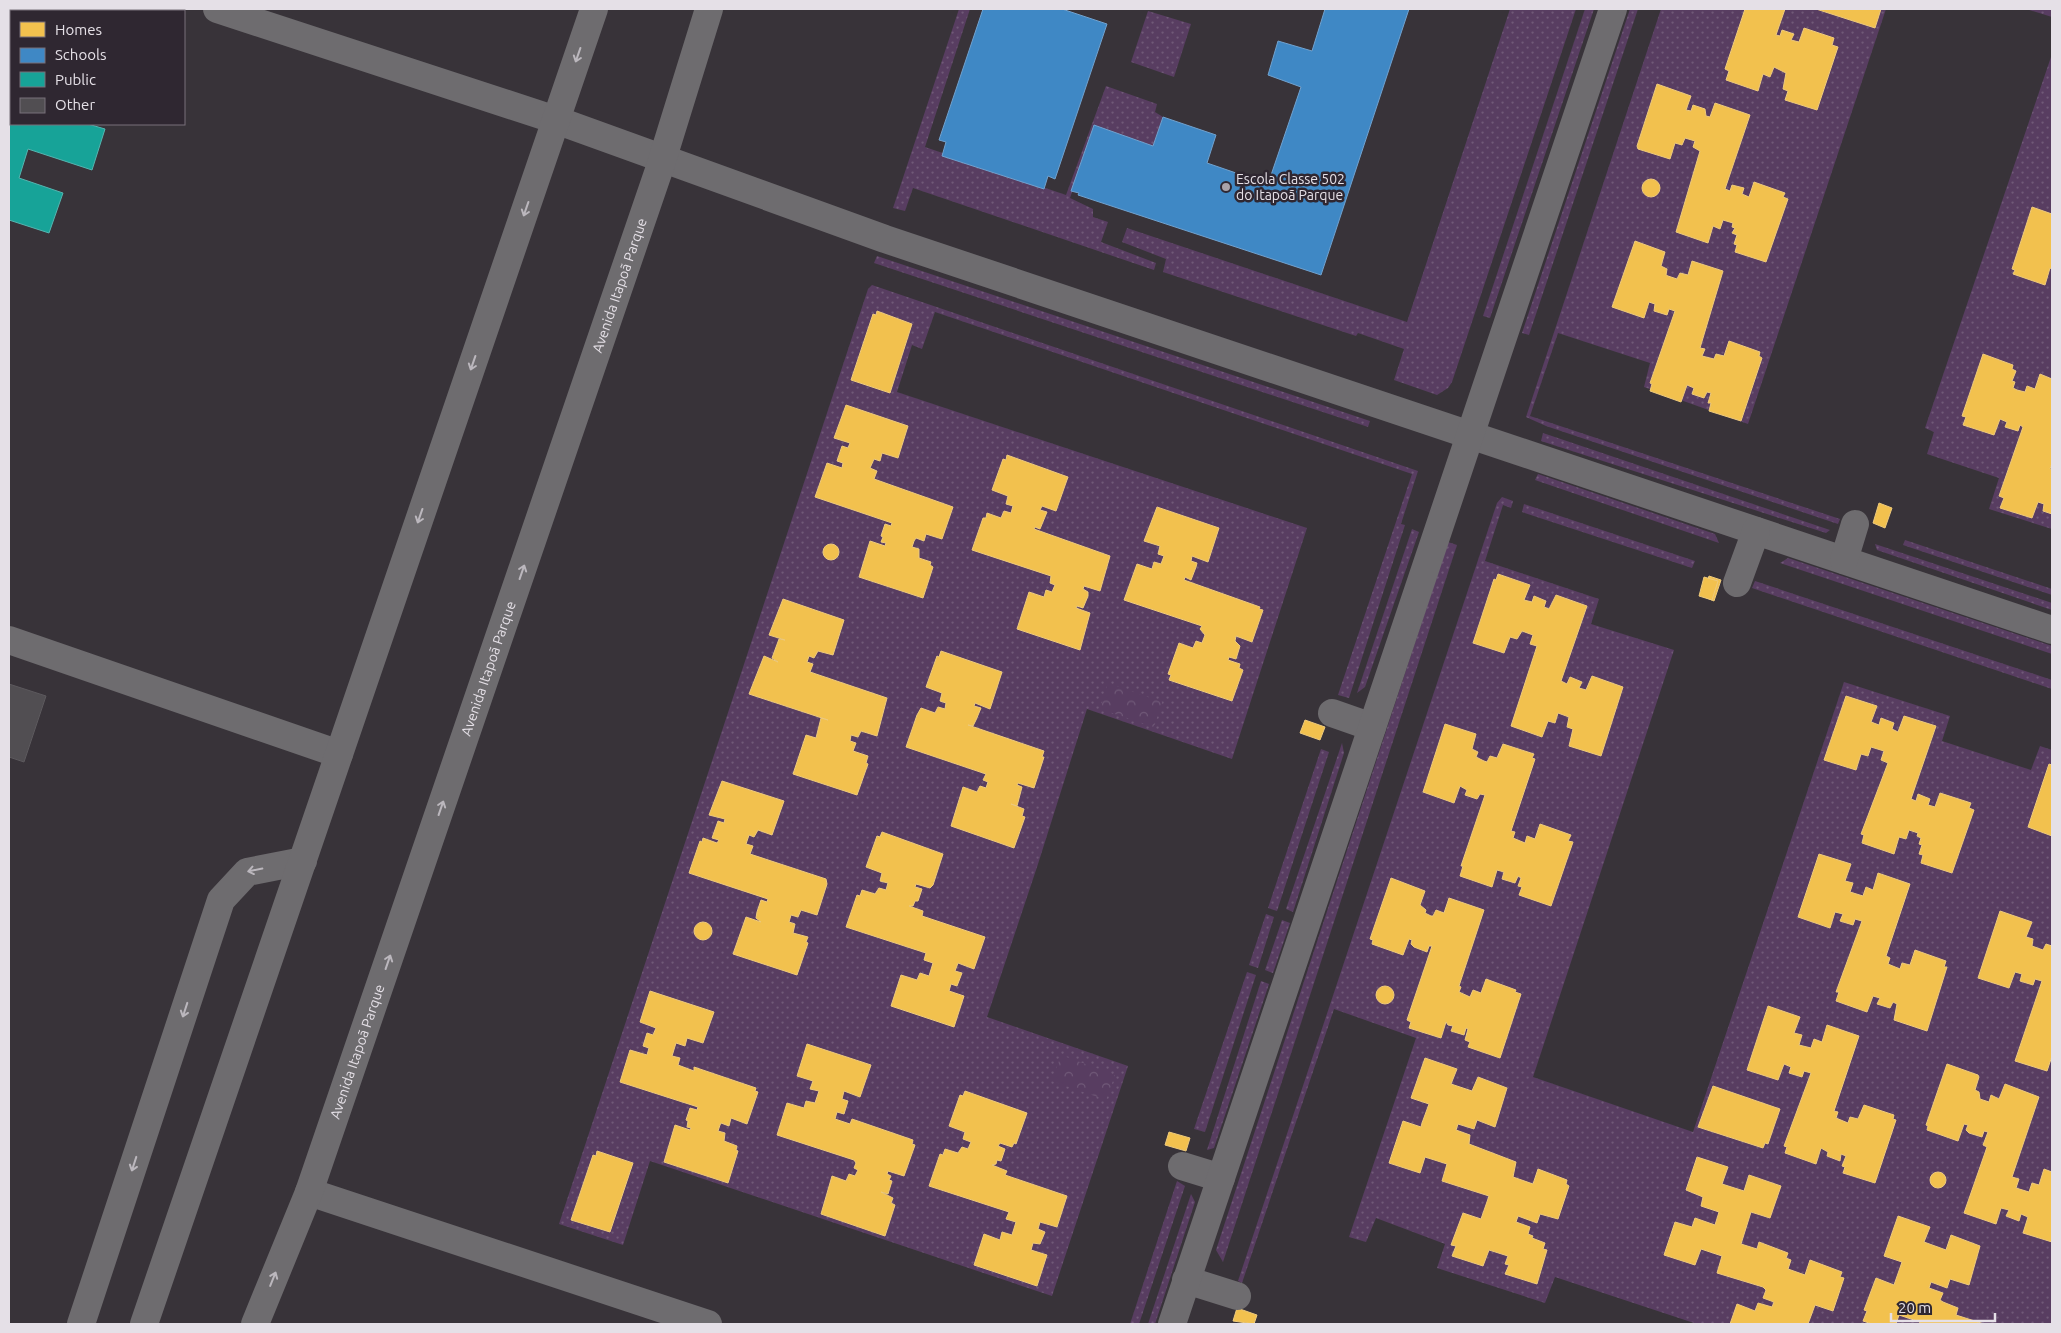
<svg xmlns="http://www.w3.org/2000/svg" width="2061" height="1333" font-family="Ubuntu,sans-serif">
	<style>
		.grass { fill: url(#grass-dots) }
		.forest { fill: url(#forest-crowns) }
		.homes { fill: #f2c14e; stroke: #eeca7c }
		.schools { fill: #3f88c5; stroke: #71a2cf }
		.public { fill: #17a398; stroke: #55b5b0 }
		.building { fill: #514e52; stroke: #5c595d }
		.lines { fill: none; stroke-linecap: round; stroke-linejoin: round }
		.minor { stroke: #6e6c6f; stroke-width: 28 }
		.oneway { stroke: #bbb7bd }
		.poi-dot { fill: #a8a3aa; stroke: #2f2731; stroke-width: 2 }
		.labels { text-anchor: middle; stroke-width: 5; stroke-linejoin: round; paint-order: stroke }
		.poi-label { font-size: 14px; fill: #e5e0e7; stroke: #2f2731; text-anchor: start }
		.street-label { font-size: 14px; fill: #e5e0e7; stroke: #2f2731 }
	</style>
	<defs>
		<pattern id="grass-dots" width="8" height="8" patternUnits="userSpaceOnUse" patternTransform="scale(1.25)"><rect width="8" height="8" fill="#583d61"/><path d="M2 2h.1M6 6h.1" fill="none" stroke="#705978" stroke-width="1.8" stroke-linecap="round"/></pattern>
		<pattern id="forest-crowns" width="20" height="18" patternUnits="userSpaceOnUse" patternTransform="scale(1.25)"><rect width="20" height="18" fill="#583d61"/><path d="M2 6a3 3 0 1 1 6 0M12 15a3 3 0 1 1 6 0" fill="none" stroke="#705978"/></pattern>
	</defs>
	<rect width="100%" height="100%" fill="#383339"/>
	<g class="grass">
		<polygon points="959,9 970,9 925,147 1066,195 1106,86 1157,104 1155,112 1163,117 1153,146 1094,126 1070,198 1093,209 1093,217 1108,222 1101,242 1156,263 1154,270 913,188 905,211 893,208"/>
		<polygon points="1510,9 1576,9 1452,382 1448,388 1437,395 1394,380 1404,349 1358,333 1356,336 1163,272 1166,259 1122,242 1127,228 1407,322"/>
		<polygon points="1585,9 1594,9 1490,318 1483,316"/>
		<polygon points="1630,9 1638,9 1529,335 1522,333"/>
		<polygon points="1661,9 1886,9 1748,424 1644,387 1650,363 1558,333 1530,416 1840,519 1838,524 1546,426 1526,417"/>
		<polygon points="2026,9 2052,9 2052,17"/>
		<polygon points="1148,11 1191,24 1174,77 1131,62"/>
		<polygon points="2052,54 2052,529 1989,509 1999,478 1927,454 1934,432 1925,428"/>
		<polygon points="877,256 1370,421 1368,427 874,263"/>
		<polygon points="872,285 1418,471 1401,524 1405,525 1349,698 1338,695 1412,474 935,312 922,349 912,345 897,392 1307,528 1232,759 1087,709 1038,864 987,1017 1128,1066 1052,1296 650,1161 623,1245 559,1224 868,289"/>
		<polygon points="1543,433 1830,530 1826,533 1541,441"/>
		<polygon points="1538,474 1715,534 1719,543 1535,480"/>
		<polygon points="1502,497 1513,501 1511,508 1503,505 1485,561 1599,599 1591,624 1674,650 1533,1077 1693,1132 1844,682 1950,716 1942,741 2031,770 2040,746 2052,750 2052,1324 1697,1324 1555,1277 1545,1303 1437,1268 1445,1244 1376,1218 1366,1242 1349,1237 1416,1038 1334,1009 1242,1283 1238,1281 1497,503"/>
		<polygon points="1524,504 1695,561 1692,568 1522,512"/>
		<polygon points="1412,529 1419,532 1365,687 1357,693"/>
		<polygon points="1905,540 2052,589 2052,595 1903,545"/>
		<polygon points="1448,542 1457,545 1223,1262 1216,1250"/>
		<polygon points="1875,544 2052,603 2052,610 1877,550"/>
		<polygon points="1788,558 2052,646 2052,654 1780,563"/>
		<polygon points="1755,581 2052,680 2052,689 1752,588"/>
		<polygon points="1342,743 1344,753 1293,912 1286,909"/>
		<polygon points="1321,749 1329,752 1277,911 1268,908"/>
		<polygon points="1266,914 1274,917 1258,968 1249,965"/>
		<polygon points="1282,920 1290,923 1273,973 1265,970"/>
		<polygon points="1247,972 1256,975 1205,1132 1194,1129"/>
		<polygon points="1261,981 1269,984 1214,1148 1207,1150"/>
		<polygon points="1177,1181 1185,1186 1139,1324 1130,1324"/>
		<polygon points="1191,1194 1195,1202 1155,1324 1148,1324"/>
	</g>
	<g class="forest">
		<polygon points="1108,683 1162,702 1154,727 1100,709"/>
		<polygon points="1061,1055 1115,1075 1106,1100 1052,1081"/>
	</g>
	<g class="homes">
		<polygon points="1745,9 1785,9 1776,35 1780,36 1782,30 1794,34 1791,40 1799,42 1804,28 1834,38 1832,45 1838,47 1817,110 1785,100 1788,91 1783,89 1786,73 1774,67 1770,77 1763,74 1758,91 1726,80 1729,71 1725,69"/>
		<polygon points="1816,9 1881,9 1875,28"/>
		<polygon points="1657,84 1691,96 1686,110 1691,111 1693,105 1705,109 1706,116 1710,117 1715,103 1750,115 1725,189 1730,191 1732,185 1744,188 1742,194 1749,197 1754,182 1785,193 1783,197 1788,199 1766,262 1735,252 1737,245 1734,244 1737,235 1732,233 1735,228 1732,227 1733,223 1723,220 1720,229 1713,226 1708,243 1676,232 1700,151 1693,147 1695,141 1685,138 1682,145 1675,143 1670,159 1638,149 1637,146"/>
		<circle cx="1651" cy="188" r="9"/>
		<polygon points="2032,207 2052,214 2052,269 2050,268 2045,285 2013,274 2015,270 2012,269"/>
		<polygon points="1635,241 1665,252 1661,266 1667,269 1666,275 1668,276 1677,279 1680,273 1688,275 1692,261 1723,271 1700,348 1705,349 1702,356 1714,359 1716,354 1724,356 1729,341 1760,352 1759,356 1762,358 1741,421 1709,411 1711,403 1708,403 1711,393 1707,392 1704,398 1692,394 1694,388 1687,385 1681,402 1650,391 1652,384 1650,383 1675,311 1669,309 1667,315 1654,311 1655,304 1649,302 1644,318 1612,307"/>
		<polygon points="877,311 912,324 890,393 851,380 873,314 876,315"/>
		<polygon points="1983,354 2013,365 2012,369 2016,371 2012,381 2015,382 2013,388 2017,390 2025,392 2027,386 2035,389 2040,374 2052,379 2052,463 2050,469 2052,470 2052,514 2043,511 2044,504 2038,502 2032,518 2000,508 2004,498 1999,496 2023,427 2020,425 2018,431 2005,427 2007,422 2000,419 1994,435 1963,425 1966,417 1962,416"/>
		<polygon points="846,405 908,426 898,458 882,453 880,461 874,459 870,468 877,471 874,479 953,507 942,539 926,534 924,541 916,538 914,541 912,547 919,549 919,558 931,562 930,565 933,567 923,598 859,577 870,541 885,546 886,543 881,542 883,537 881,536 885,524 891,526 892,523 815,497 827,463 842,468 843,463 837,461 842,446 848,448 850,443 834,438"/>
		<polygon points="1007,455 1068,477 1056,511 1042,506 1040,510 1047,512 1040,529 1035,527 1034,529 1110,556 1100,591 1084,586 1083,589 1088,592 1088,596 1083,608 1077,606 1076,608 1090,613 1080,650 1017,629 1029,592 1044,597 1046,590 1052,592 1055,585 1050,583 1051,576 972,550 983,518 986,518 987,513 1001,518 1004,511 1011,513 1013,506 1006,504 1008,496 992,490 1003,459 1006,460"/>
		<polygon points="1879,503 1892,508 1885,528 1873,523"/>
		<polygon points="1157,507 1219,528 1208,562 1192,556 1191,561 1197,563 1196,567 1191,580 1185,577 1184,580 1260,607 1259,609 1263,610 1252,642 1236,636 1235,641 1240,646 1236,659 1229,657 1228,660 1240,664 1239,668 1243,670 1232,701 1169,680 1171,675 1168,674 1179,643 1193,648 1196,641 1202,643 1205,635 1200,629 1202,626 1124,600 1137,564 1152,569 1154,562 1161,564 1164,556 1158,554 1160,546 1144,541"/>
		<circle cx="831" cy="552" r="8"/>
		<polygon points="1498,574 1530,585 1524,600 1532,602 1534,596 1546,601 1544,607 1549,609 1556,595 1587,606 1561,681 1567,684 1570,677 1582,682 1579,688 1586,690 1592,676 1623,687 1601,756 1569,746 1573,729 1567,727 1569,717 1558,713 1555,723 1548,721 1542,737 1511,726 1537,646 1530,644 1533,635 1522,631 1517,639 1510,637 1504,653 1473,643 1494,579 1496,580"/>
		<polygon points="1709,576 1721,580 1714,601 1702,596"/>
		<polygon points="1704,577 1718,581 1712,600 1699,596"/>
		<polygon points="783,599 844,620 833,655 818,651 814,658 809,656 807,662 813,664 810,672 887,698 877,736 861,731 858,737 851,735 850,741 856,743 853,751 868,756 866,763 868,764 857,795 793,774 806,735 816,738 821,718 828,720 749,694 764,656 778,662 772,658 779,639 785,640 769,635"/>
		<polygon points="941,651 1002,672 990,709 975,703 974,706 981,708 976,720 973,726 968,725 1044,751 1042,757 1044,757 1034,788 1018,783 1017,785 1022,787 1017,806 1011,804 1024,809 1022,816 1025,817 1014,848 951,826 963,787 977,792 980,786 986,788 988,782 983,780 986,774 906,747 917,715 921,708 935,713 938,707 945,709 946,703 940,701 942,693 926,687 937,656 939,657"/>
		<polygon points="1846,696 1877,706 1871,722 1879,725 1881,718 1894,723 1892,729 1898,732 1904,716 1936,726 1911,799 1916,801 1918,794 1930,799 1928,805 1935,807 1940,793 1971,803 1969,808 1974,810 1952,873 1921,863 1923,855 1919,854 1922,845 1919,844 1921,838 1917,836 1918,833 1909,830 1906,839 1899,837 1894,854 1862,843 1864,835 1861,834 1888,763 1881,760 1884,751 1871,747 1868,756 1861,754 1856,770 1824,760"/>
		<polygon points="1305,720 1325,727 1320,740 1300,733"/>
		<polygon points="1445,724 1476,734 1472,749 1478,752 1476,757 1484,761 1487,762 1490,756 1497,758 1503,744 1534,754 1532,758 1535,759 1511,831 1515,832 1513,838 1525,843 1527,836 1535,839 1540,824 1571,835 1568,841 1573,842 1551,906 1519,895 1522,887 1518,886 1521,878 1518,876 1515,883 1502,879 1504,872 1497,870 1492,887 1460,876 1463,866 1461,866 1485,795 1480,794 1477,799 1465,795 1467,790 1460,786 1454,803 1423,792"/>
		<polygon points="2049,764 2052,765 2052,836 2028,827"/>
		<polygon points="722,781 784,801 772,835 758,830 754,837 749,835 746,844 753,846 750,854 826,879 827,884 817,915 801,910 798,917 791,915 789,922 795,924 793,933 808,937 806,942 808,943 797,975 733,954 746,917 761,922 756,918 757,912 761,900 767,902 768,899 689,873 700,841 702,842 703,838 717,843 719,840 712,838 718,821 724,823 725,819 709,815"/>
		<polygon points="882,832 943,854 933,885 930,888 916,884 915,887 922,889 918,901 915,901 913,906 909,906 923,911 922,916 985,937 974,969 958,963 955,971 962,973 957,986 951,984 949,991 964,996 954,1027 891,1006 901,975 917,980 920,973 929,976 933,963 924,960 926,953 846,927 857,895 860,896 862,890 875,894 879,888 886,890 888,883 880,881 882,873 866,867 877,836 880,837"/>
		<polygon points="1819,854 1851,864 1845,881 1853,883 1850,892 1863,896 1866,887 1873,890 1878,873 1910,884 1886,956 1890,958 1888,964 1900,969 1902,963 1910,965 1915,950 1946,961 1944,967 1947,967 1927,1031 1894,1020 1897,1004 1893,1002 1890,1008 1877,1004 1880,998 1873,996 1867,1012 1836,1001 1839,992 1836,992 1862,921 1855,919 1853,925 1840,921 1843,914 1835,912 1830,928 1798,917"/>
		<polygon points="1391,878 1425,891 1420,905 1426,910 1425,913 1431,916 1433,916 1436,910 1444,913 1449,898 1484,910 1459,986 1461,987 1459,992 1470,997 1473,990 1481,993 1486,979 1516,990 1515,992 1521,994 1500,1058 1468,1047 1470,1042 1465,1040 1468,1029 1466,1028 1464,1035 1451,1031 1453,1026 1448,1025 1446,1022 1441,1038 1409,1028 1411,1022 1407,1020 1432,946 1429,946 1427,952 1414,947 1411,944 1412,940 1409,939 1403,955 1372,944 1373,940 1370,939"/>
		<polygon points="2000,911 2032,922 2026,937 2033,939 2032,946 2043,950 2046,944 2052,946 2052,1056 2047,1071 2015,1061 2042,981 2035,979 2033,985 2020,981 2022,974 2015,972 2009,988 1978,978"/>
		<circle cx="703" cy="931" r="9"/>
		<circle cx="1385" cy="995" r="9"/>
		<polygon points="650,991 714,1012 703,1043 687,1038 685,1046 676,1043 672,1056 680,1058 678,1065 694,1071 694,1067 756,1088 755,1091 758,1092 747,1124 731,1118 729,1126 721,1123 720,1125 718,1131 725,1133 724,1141 737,1146 736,1150 738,1151 728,1183 664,1162 675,1125 690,1130 691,1128 687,1127 688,1121 686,1120 690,1108 697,1110 698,1107 620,1082 630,1050 647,1055 649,1048 643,1046 647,1033 653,1035 656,1028 640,1022"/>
		<polygon points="1768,1006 1800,1017 1794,1033 1802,1035 1799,1045 1811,1048 1814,1039 1822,1042 1827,1025 1859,1036 1834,1111 1838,1112 1836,1118 1848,1123 1850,1117 1858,1119 1864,1105 1894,1115 1893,1119 1896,1120 1875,1183 1843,1173 1845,1167 1842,1166 1846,1156 1841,1154 1840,1161 1827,1156 1828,1152 1821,1148 1816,1164 1785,1153 1787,1147 1784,1146 1811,1073 1804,1071 1802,1077 1789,1073 1791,1067 1784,1064 1778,1080 1747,1070"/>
		<polygon points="807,1044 871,1065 860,1097 844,1091 842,1099 848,1101 844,1114 837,1112 835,1119 850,1124 852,1119 913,1140 912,1144 915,1145 904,1176 888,1171 887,1174 891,1176 889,1180 892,1181 888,1194 881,1192 893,1198 891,1203 895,1205 885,1236 821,1214 832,1176 846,1181 849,1174 855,1176 858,1170 854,1168 856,1163 854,1160 777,1135 787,1103 804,1108 806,1101 815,1103 819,1091 810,1089 813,1081 797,1076"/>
		<polygon points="1425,1058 1457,1069 1451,1084 1472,1091 1478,1077 1507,1088 1495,1127 1477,1120 1474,1129 1458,1124 1456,1130 1470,1135 1469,1144 1516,1162 1513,1177 1533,1184 1538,1169 1567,1180 1566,1184 1569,1186 1558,1219 1540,1214 1537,1223 1518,1216 1516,1222 1530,1227 1528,1234 1533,1236 1532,1238 1545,1243 1543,1249 1547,1250 1537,1284 1505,1274 1509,1265 1505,1264 1508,1256 1489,1250 1483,1266 1452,1256 1456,1246 1451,1245 1463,1213 1481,1219 1489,1196 1442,1181 1447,1164 1425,1157 1420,1173 1389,1163 1403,1121 1421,1127 1422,1123 1429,1104 1411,1098"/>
		<polygon points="1947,1064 1978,1075 1979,1077 1975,1090 1979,1092 1980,1099 1989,1102 1991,1095 1999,1099 2005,1084 2039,1097 2012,1177 2019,1179 2016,1188 2029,1192 2032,1183 2039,1185 2044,1169 2052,1172 2052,1242 2023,1233 2028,1217 2021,1214 2019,1221 2006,1216 2009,1210 2001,1208 1996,1224 1964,1213 1987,1147 1983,1145 1988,1132 1984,1131 1982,1137 1969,1133 1966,1130 1968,1125 1964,1124 1958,1141 1927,1130 1928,1126 1926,1125"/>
		<polygon points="1713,1086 1780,1109 1768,1144 1765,1143 1763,1148 1698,1127"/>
		<polygon points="965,1091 1027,1113 1016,1144 1014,1143 1012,1147 1000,1143 998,1146 1005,1149 1001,1161 997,1160 996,1164 992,1165 1007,1171 1005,1175 1067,1196 1057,1227 1040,1222 1038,1229 1045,1232 1040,1244 1033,1243 1031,1250 1047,1255 1037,1286 974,1265 984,1234 1000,1240 1002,1232 1012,1235 1016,1222 1006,1219 1009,1212 929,1186 940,1154 943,1155 945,1149 958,1153 962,1147 968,1149 971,1142 963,1139 965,1132 949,1126 960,1095 963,1096"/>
		<polygon points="1169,1132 1190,1138 1186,1151 1165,1145"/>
		<polygon points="597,1151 633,1163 610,1232 571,1220 593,1155 596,1156"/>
		<polygon points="1697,1157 1728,1167 1722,1184 1744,1191 1749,1175 1781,1186 1770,1218 1751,1212 1741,1244 1757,1249 1759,1242 1788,1253 1786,1258 1791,1260 1788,1269 1805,1275 1810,1260 1842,1272 1840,1277 1844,1278 1833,1311 1815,1305 1808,1324 1730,1324 1737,1304 1755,1311 1758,1303 1772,1307 1774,1302 1763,1298 1766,1290 1763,1287 1717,1273 1722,1256 1701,1249 1695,1265 1664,1255 1675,1222 1692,1227 1695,1218 1715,1225 1719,1212 1701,1206 1703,1197 1686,1190"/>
		<circle cx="1938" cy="1180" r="8"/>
		<polygon points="1898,1216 1930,1227 1924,1242 1946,1250 1951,1235 1980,1246 1969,1285 1950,1279 1947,1288 1931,1282 1929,1288 1943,1293 1940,1300 1943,1302 1958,1308 1956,1315 1984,1324 1919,1324 1920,1322 1899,1315 1896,1324 1872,1324 1863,1321 1867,1311 1864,1310 1876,1278 1894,1285 1902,1262 1884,1256"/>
		<polygon points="1237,1308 1257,1315 1254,1324 1233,1321"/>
	</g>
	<g class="schools">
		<polygon points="983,9 1062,9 1107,24 1055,179 1048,176 1044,189 942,156 946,142 939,140"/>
		<polygon points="1325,9 1409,9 1321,275 1078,195 1079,193 1071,191 1094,125 1153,146 1163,117 1216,135 1207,163 1268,184 1301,87 1268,75 1278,41 1312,51"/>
	</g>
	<polygon class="public" points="9,97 11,98 11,124 88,124 105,129 92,170 28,149 19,178 63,193 49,233 9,220"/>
	<polygon class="building" points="9,684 46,696 24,762 9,757"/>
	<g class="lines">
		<g class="minor">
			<polyline points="217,9 556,120 885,239 2052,630"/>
			<polyline points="1844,560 1855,524"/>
			<polyline points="1737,583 1756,531"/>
			<polyline points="9,640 339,754"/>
			<polyline points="1332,713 1372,727"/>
			<polyline points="1182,1166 1221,1178"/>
			<polyline points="309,1192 708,1324"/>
			<polyline points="1186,1280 1237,1296"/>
			<polyline points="81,1324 221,900 247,872 303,861"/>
			<polyline points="144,1324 594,9"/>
			<path id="s1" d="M255,1324L309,1192L660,167L709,9"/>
			<polyline points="1172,1324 1613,9"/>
		</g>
	</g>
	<defs><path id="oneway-shaft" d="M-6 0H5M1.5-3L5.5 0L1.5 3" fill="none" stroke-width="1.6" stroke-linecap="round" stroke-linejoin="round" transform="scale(1.25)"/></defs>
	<g class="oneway">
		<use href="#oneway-shaft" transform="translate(578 55) rotate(109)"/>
		<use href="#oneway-shaft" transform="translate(526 209) rotate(109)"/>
		<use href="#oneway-shaft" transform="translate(473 363) rotate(109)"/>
		<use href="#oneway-shaft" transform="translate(420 516) rotate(109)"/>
		<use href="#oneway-shaft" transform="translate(522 572) rotate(-71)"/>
		<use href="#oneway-shaft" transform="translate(441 808) rotate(-71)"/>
		<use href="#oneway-shaft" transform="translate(255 870) rotate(169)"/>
		<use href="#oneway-shaft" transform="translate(388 962) rotate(-71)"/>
		<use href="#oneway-shaft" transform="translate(185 1010) rotate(108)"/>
		<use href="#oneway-shaft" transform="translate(134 1164) rotate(108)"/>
		<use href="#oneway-shaft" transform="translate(273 1279) rotate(-68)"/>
	</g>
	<circle class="poi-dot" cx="1226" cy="187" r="5"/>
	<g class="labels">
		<g class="poi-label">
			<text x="1236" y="184">Escola Classe 502<tspan x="1236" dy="16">do Itapoã Parque</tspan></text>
		</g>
		<g class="street-label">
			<text dy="5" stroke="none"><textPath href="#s1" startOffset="1101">Avenida Itapoã Parque</textPath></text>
			<text dy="5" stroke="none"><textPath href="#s1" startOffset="696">Avenida Itapoã Parque</textPath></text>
			<text dy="5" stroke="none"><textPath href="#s1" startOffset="291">Avenida Itapoã Parque</textPath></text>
		</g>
	</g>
	<rect width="2061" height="1333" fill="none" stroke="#e5e0e7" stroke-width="20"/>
	<rect x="10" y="10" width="175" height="115" fill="#2f2731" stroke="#78717a"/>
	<rect x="20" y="22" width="25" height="15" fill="#f2c14e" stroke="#78717a"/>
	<text x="55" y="35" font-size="15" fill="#e5e0e7">Homes</text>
	<rect x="20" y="48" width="25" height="15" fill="#3f88c5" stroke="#78717a"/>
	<text x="55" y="60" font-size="15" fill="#e5e0e7">Schools</text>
	<rect x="20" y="72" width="25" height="15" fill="#17a398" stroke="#78717a"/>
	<text x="55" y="85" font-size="15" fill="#e5e0e7">Public</text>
	<rect x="20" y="98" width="25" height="15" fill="#514e52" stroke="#78717a"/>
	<text x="55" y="110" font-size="15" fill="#e5e0e7">Other</text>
	<path d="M1891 1313v8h104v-8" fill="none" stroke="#e5e0e7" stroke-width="2.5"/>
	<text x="1898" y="1313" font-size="15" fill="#e5e0e7" stroke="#2f2731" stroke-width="4" paint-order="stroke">20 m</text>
</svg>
